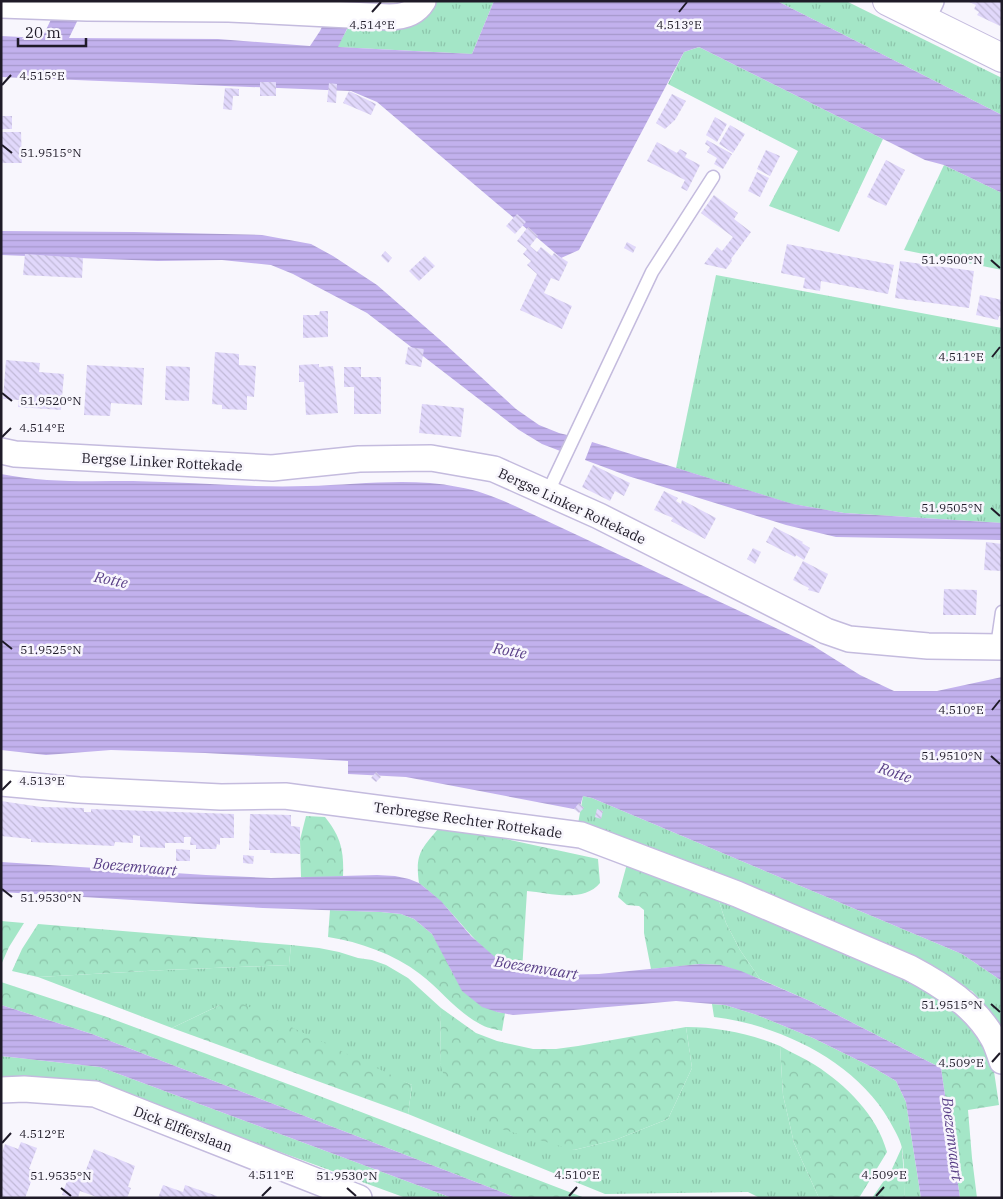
<svg xmlns="http://www.w3.org/2000/svg" width="1003" height="1199" font-family="'IBM Plex Serif',serif">
	<style>
		.grass { fill: url(#grass-tufts) }
		.forest { fill: url(#forest-crowns) }
		.water { fill: url(#water-rules) }
		.building { fill: url(#building-back-hatch) }
		.lines { fill: none; stroke-linecap: round; stroke-linejoin: round }
		.lane-casing { stroke: #c4bbde; stroke-width: 15 }
		.street-casing { stroke: #c4bbde; stroke-width: 28 }
		.secondary-casing { stroke: #c4bbde; stroke-width: 30 }
		.lane { stroke: #fff; stroke-width: 12 }
		.street { stroke: #fff; stroke-width: 25 }
		.secondary { stroke: #fff; stroke-width: 28 }
		.ticks { fill: none; stroke: #1f1b28; stroke-width: 2 }
		.labels { text-anchor: middle; stroke-width: 5; stroke-linejoin: round; paint-order: stroke }
		.street-label { font-size: 14px; fill: #1f1b28; stroke: #f8f6fd }
		.water-label { font-size: 15px; font-style: italic; fill: #593f87; stroke: #f8f6fd }
		.ticks-label { font-size: 12px; text-anchor: middle; fill: #1f1b28; stroke: #f8f6fd; stroke-width: 5; stroke-linejoin: round; paint-order: stroke }
	</style>
	<defs>
		<pattern id="grass-tufts" width="24" height="20" patternUnits="userSpaceOnUse" patternTransform="scale(1.25)"><rect width="24" height="20" fill="#a4e6c7"/><path d="M3 7l-1-3M5 7V3M7 7l1-3M15 17l-1-3M17 17v-4M19 17l1-3" fill="none" stroke="#8dc5ab"/></pattern>
		<pattern id="forest-crowns" width="20" height="18" patternUnits="userSpaceOnUse" patternTransform="scale(1.25)"><rect width="20" height="18" fill="#a4e6c7"/><path d="M2 6a3 3 0 1 1 6 0M12 15a3 3 0 1 1 6 0" fill="none" stroke="#8dc5ab"/></pattern>
		<pattern id="water-rules" width="6" height="5" patternUnits="userSpaceOnUse" patternTransform="scale(1.25)"><rect width="6" height="5" fill="#c2b1ed"/><path d="M0 2.5h6" fill="none" stroke="#a698cb"/></pattern>
		<pattern id="building-back-hatch" width="6" height="6" patternUnits="userSpaceOnUse" patternTransform="scale(1.25)"><rect width="6" height="6" fill="#e1d8fb"/><path d="M-1 5l2 2M0 0l6 6M5-1l2 2" fill="none" stroke="#c1b9d7"/></pattern>
	</defs>
	<rect width="100%" height="100%" fill="#f8f6fd"/>
	<g class="grass">
		<polygon points="437,1 494,1 472,54 337,47 349,26 425,15"/>
		<polygon points="777,1 846,1 1002,78 1002,115"/>
		<polygon points="699,47 883,139 839,232 769,206 798,151 668,84 684,52"/>
		<polygon points="944,165 1002,193 1002,270 904,250"/>
		<polygon points="716,275 1002,328 1002,523 844,513 792,504 676,468"/>
		<polygon points="583,796 592,798 962,954 1002,981 1002,1031 984,1004 972,991 698,865 645,845 618,840 576,835"/>
		<polygon points="716,892 875,958 958,1007 992,1058 941,1068 810,1001 760,979 740,950 726,923"/>
		<path d="M291,945L319,948L339,952L358,958L372,960L386,965L408,978L441,1008L440,1063L574,1150L615,1140L668,1119L692,1068L686,1027C719,1027 751,1034 780,1046L783,1095L794,1143L819,1198H760L748,1192L605,1194L408,1114L412,1085L220,1005L172,1028L38,977L165,970L289,965Z"/>
		<path d="M712,1004L725,1005L757,1015L813,1038L874,1068L896,1081L906,1102L921,1198H905C903,1182 905,1164 902,1148C900,1139 894,1129 889,1120C855,1061 780,1025 714,1017Z"/>
		<polygon points="1,1056 100,1067 452,1198 406,1198 96,1085 1,1079"/>
	</g>
	<g class="forest">
		<path d="M306,816L325,817C341,837 344,851 343,877H301L300,840Z"/>
		<path d="M439,828L497,837L598,859L600,883C584,903 549,893 527,891L522,971C488,963 464,924 440,901C433,894 426,889 419,883C415,854 421,849 439,828Z"/>
		<polygon points="628,860 716,892 726,923 740,950 760,979 721,965 700,964 651,969 644,933 644,910 639,906 627,905 618,897"/>
		<path d="M330,910L381,912L401,914L414,919L432,934L441,948L452,972L497,1012L505,1013L502,1031C495,1029 486,1028 480,1024C457,1012 441,990 420,974C394,954 360,942 328,937Z"/>
		<polygon points="1,921 24,923 9,947 1,965"/>
		<polygon points="38,924 291,945 289,965 165,970 38,977 12,971 22,949"/>
		<polygon points="1,982 107,1017 296,1087 585,1198 517,1198 92,1034 1,1005"/>
		<polygon points="241,1003 412,1085 408,1114 172,1028 220,1005"/>
		<polygon points="441,1008 476,1033 497,1041 533,1049 556,1049 578,1046 686,1027 692,1068 668,1119 615,1140 574,1150 484,1124 451,1099 440,1063"/>
		<path d="M780,1046C792,1053 804,1058 815,1065C846,1085 877,1115 887,1152L859,1198H819L794,1143L783,1095Z"/>
		<polygon points="992,1058 999,1105 968,1110 972,1158 977,1198 960,1198 941,1068"/>
		<polygon points="902,1147 905,1198 872,1198 892,1169"/>
	</g>
	<g class="water">
		<polygon points="60,1 87,1 69,38 218,39 310,46 320,31 334,1 361,1 338,47 472,54 494,1 777,1 1002,115 1002,193 944,165 925,160 699,47 684,52 579,250 561,258 377,102 351,91 1,77 1,36 42,38"/>
		<polygon points="1,231 134,232 262,235 311,244 333,256 377,285 446,345 516,409 539,425 559,433 575,437 568,454 542,444 519,430 367,313 293,274 271,265 222,260 158,261 1,255"/>
		<polygon points="592,442 793,504 844,513 1002,523 1002,540 836,537 786,525 628,476 585,460"/>
		<path d="M1,474C46,483 88,481 133,481C191,482 249,488 307,486C357,485 409,477 458,487C478,490 497,498 515,506L812,645L860,675L894,691H937L1002,677V981L962,954L592,798L583,796L579,810L406,777L348,774V761L205,753L111,750L46,755L1,750Z"/>
		<polygon points="1,862 206,875 271,878 377,875 395,876 409,879 419,883 429,891 441,901 471,936 504,965 515,970 532,974 559,975 599,974 700,964 721,965 741,971 810,1001 941,1068 960,1198 921,1198 906,1102 896,1081 874,1068 813,1038 757,1015 725,1005 676,1001 539,1013 513,1015 497,1012 482,1007 462,991 432,934 414,919 401,914 381,912 263,908 1,892"/>
		<polygon points="1,1005 92,1034 517,1198 452,1198 100,1067 1,1056"/>
	</g>
	<g class="building">
		<polygon points="967,1 1002,1 1002,23 1000,26 977,15 979,12 974,9 976,5"/>
		<rect x="260" y="82" width="16" height="14"/>
		<polygon points="329,83 337,84 336,103 327,102"/>
		<polygon points="225,88 239,89 239,96 233,96 232,110 223,109"/>
		<polygon points="349,91 376,104 371,115 343,103"/>
		<polygon points="672,94 686,101 675,120 665,129 656,123"/>
		<rect x="1" y="116" width="11" height="13"/>
		<polygon points="715,117 727,124 717,142 706,135"/>
		<polygon points="730,125 745,134 733,153 719,144"/>
		<polygon points="1,132 21,132 22,163 1,163"/>
		<polygon points="707,140 732,154 723,169 714,164 717,158 707,152 710,147 705,144"/>
		<polygon points="657,142 677,153 680,149 687,153 685,157 700,165 687,191 681,188 685,180 647,161"/>
		<polygon points="766,150 780,156 770,176 757,169"/>
		<polygon points="886,160 905,170 886,206 867,197"/>
		<polygon points="757,172 769,178 760,197 748,191"/>
		<polygon points="714,195 738,213 734,219 751,232 731,259 732,261 726,269 704,264 717,247 722,251 733,237 701,213"/>
		<polygon points="517,214 526,222 515,234 506,226"/>
		<polygon points="528,227 538,236 530,246 537,252 541,247 552,256 554,253 568,262 559,281 551,278 544,293 572,306 562,329 520,310 537,274 527,265 531,261 523,254 527,249 517,241"/>
		<polygon points="627,242 636,247 633,253 624,248"/>
		<polygon points="787,244 894,265 888,294 821,281 820,291 803,288 805,278 781,273"/>
		<polygon points="385,251 392,258 388,263 381,256"/>
		<polygon points="25,254 83,258 82,278 23,275"/>
		<polygon points="425,256 435,266 419,281 409,271"/>
		<polygon points="900,261 974,271 969,308 895,298"/>
		<polygon points="980,295 1002,300 1002,316 999,316 998,320 976,315"/>
		<polygon points="320,311 328,311 328,337 303,338 303,315 319,315"/>
		<polygon points="408,347 424,349 421,367 405,364"/>
		<polygon points="215,352 239,354 239,365 256,366 254,397 247,396 247,410 222,409 222,405 212,404"/>
		<polygon points="6,360 40,363 39,372 64,374 61,410 18,407 19,400 3,399"/>
		<polygon points="319,364 319,367 333,366 338,413 306,415 304,382 299,382 299,365"/>
		<polygon points="87,365 144,368 142,405 111,403 110,416 84,415"/>
		<polygon points="166,366 190,367 189,401 165,400"/>
		<polygon points="344,367 361,367 361,377 381,377 381,414 354,414 354,387 344,387"/>
		<polygon points="422,404 464,408 461,437 419,433"/>
		<polygon points="593,465 630,483 624,496 615,491 610,501 582,487"/>
		<polygon points="664,491 678,498 676,501 681,504 682,500 716,518 705,539 671,521 673,518 654,510"/>
		<polygon points="774,527 803,542 802,543 810,548 804,560 796,555 795,557 766,542"/>
		<polygon points="986,542 1002,544 1002,571 984,570"/>
		<polygon points="753,548 761,552 755,564 747,559"/>
		<polygon points="803,561 828,574 819,593 808,590 809,588 793,580"/>
		<polygon points="944,589 977,590 976,615 943,615"/>
		<polygon points="376,772 381,777 376,782 371,778"/>
		<polygon points="1,801 41,807 84,808 84,812 91,812 91,809 234,814 234,838 220,838 220,845 217,844 216,849 196,849 196,845 190,845 191,837 184,837 184,843 165,843 165,848 140,847 140,836 133,835 133,843 115,842 114,846 31,842 31,839 1,836"/>
		<polygon points="579,803 584,808 579,813 574,809"/>
		<polygon points="597,809 603,811 601,819 595,817"/>
		<polygon points="250,814 291,815 291,826 300,827 300,854 270,853 270,850 249,850"/>
		<polygon points="176,849 190,850 190,861 176,861"/>
		<polygon points="243,855 254,856 253,864 243,863"/>
		<polygon points="21,1142 37,1148 29,1169 35,1171 25,1198 1,1198 1,1155 5,1144 18,1149"/>
		<polygon points="94,1149 135,1166 128,1187 131,1188 127,1198 99,1198 80,1191 78,1198 67,1198 67,1196 62,1195 71,1170 84,1175"/>
		<polygon points="163,1185 183,1192 185,1185 217,1196 216,1198 158,1198"/>
	</g>
	<g class="lines">
		<g class="lane-casing">
			<g id="lane">
				<polyline points="548,492 652,272 713,177"/>
				<polyline points="997,646 1002,612"/>
			</g>
		</g>
		<g class="street-casing">
			<g id="street">
				<path d="M1,5L87,8L229,9L389,17C403,17 415,14 423,1"/>
				<polyline points="922,19 931,1"/>
				<polyline points="1,451 15,454 272,468 359,459 431,458 494,469 599,516 826,631 849,639 928,646 1002,647"/>
				<path d="M1,783L79,790L221,797L285,796L581,835L737,894L910,968C942,985 975,1006 993,1038C997,1045 999,1053 1002,1061"/>
				<polyline points="1,1090 24,1089 95,1094 359,1198"/>
			</g>
		</g>
		<g class="secondary-casing">
			<polyline id="secondary" points="887,1 1002,58"/>
		</g>
		<use href="#lane" class="lane"/>
		<use href="#street" class="street"/>
		<use href="#secondary" class="secondary"/>
	</g>
	<path class="ticks" d="M372,12L381,2M679,12L687,2M2,85L11,75M2,145L12,153M991,260L1000,268M992,357L1000,347M2,393L12,401M2,437L11,428M991,508L1000,516M2,641L12,649M992,710L1000,700M991,756L1000,764M2,790L11,781M2,889L12,897M991,1004L1000,1012M992,1062L1000,1053M2,1143L11,1133M61,1188L71,1196M347,1188L356,1196M262,1196L271,1187M569,1196L577,1187M876,1196L884,1187"/>
	<g class="labels">
		<g class="street-label">
			<text transform="translate(162 462) rotate(3)" y="5">Bergse Linker Rottekade</text>
			<text transform="translate(572 506) rotate(25)" y="5">Bergse Linker Rottekade</text>
			<text transform="translate(468 820) rotate(8)" y="5">Terbregse Rechter Rottekade</text>
			<text transform="translate(183 1129) rotate(21)" y="5">Dick Elfferslaan</text>
		</g>
		<g class="water-label">
			<text transform="translate(111 580) rotate(12)" y="5">Rotte</text>
			<text transform="translate(510 651) rotate(10)" y="5">Rotte</text>
			<text transform="translate(895 773) rotate(19)" y="5">Rotte</text>
			<text transform="translate(135 867) rotate(5)" y="5">Boezemvaart</text>
			<text transform="translate(536 968) rotate(9)" y="5">Boezemvaart</text>
			<text transform="translate(952 1139) rotate(83)" y="5">Boezemvaart</text>
		</g>
	</g>
	<g class="ticks-label">
		<text x="372" y="29">4.514°E</text>
		<text x="679" y="29">4.513°E</text>
		<text x="42" y="80">4.515°E</text>
		<text x="51" y="157">51.9515°N</text>
		<text x="952" y="264">51.9500°N</text>
		<text x="961" y="361">4.511°E</text>
		<text x="51" y="405">51.9520°N</text>
		<text x="42" y="432">4.514°E</text>
		<text x="952" y="512">51.9505°N</text>
		<text x="51" y="654">51.9525°N</text>
		<text x="961" y="714">4.510°E</text>
		<text x="952" y="760">51.9510°N</text>
		<text x="42" y="785">4.513°E</text>
		<text x="51" y="902">51.9530°N</text>
		<text x="952" y="1009">51.9515°N</text>
		<text x="961" y="1067">4.509°E</text>
		<text x="42" y="1138">4.512°E</text>
		<text x="271" y="1179">4.511°E</text>
		<text x="577" y="1179">4.510°E</text>
		<text x="884" y="1179">4.509°E</text>
		<text x="61" y="1180">51.9535°N</text>
		<text x="347" y="1180">51.9530°N</text>
	</g>
	<rect width="1003" height="1199" fill="none" stroke="#1f1b28" stroke-width="5"/>
	<path d="M18 38v8h68v-8" fill="none" stroke="#1f1b28" stroke-width="2.5"/>
	<text x="25" y="38" font-size="15" fill="#1f1b28" stroke="#f8f6fd" stroke-width="4" paint-order="stroke">20 m</text>
</svg>
